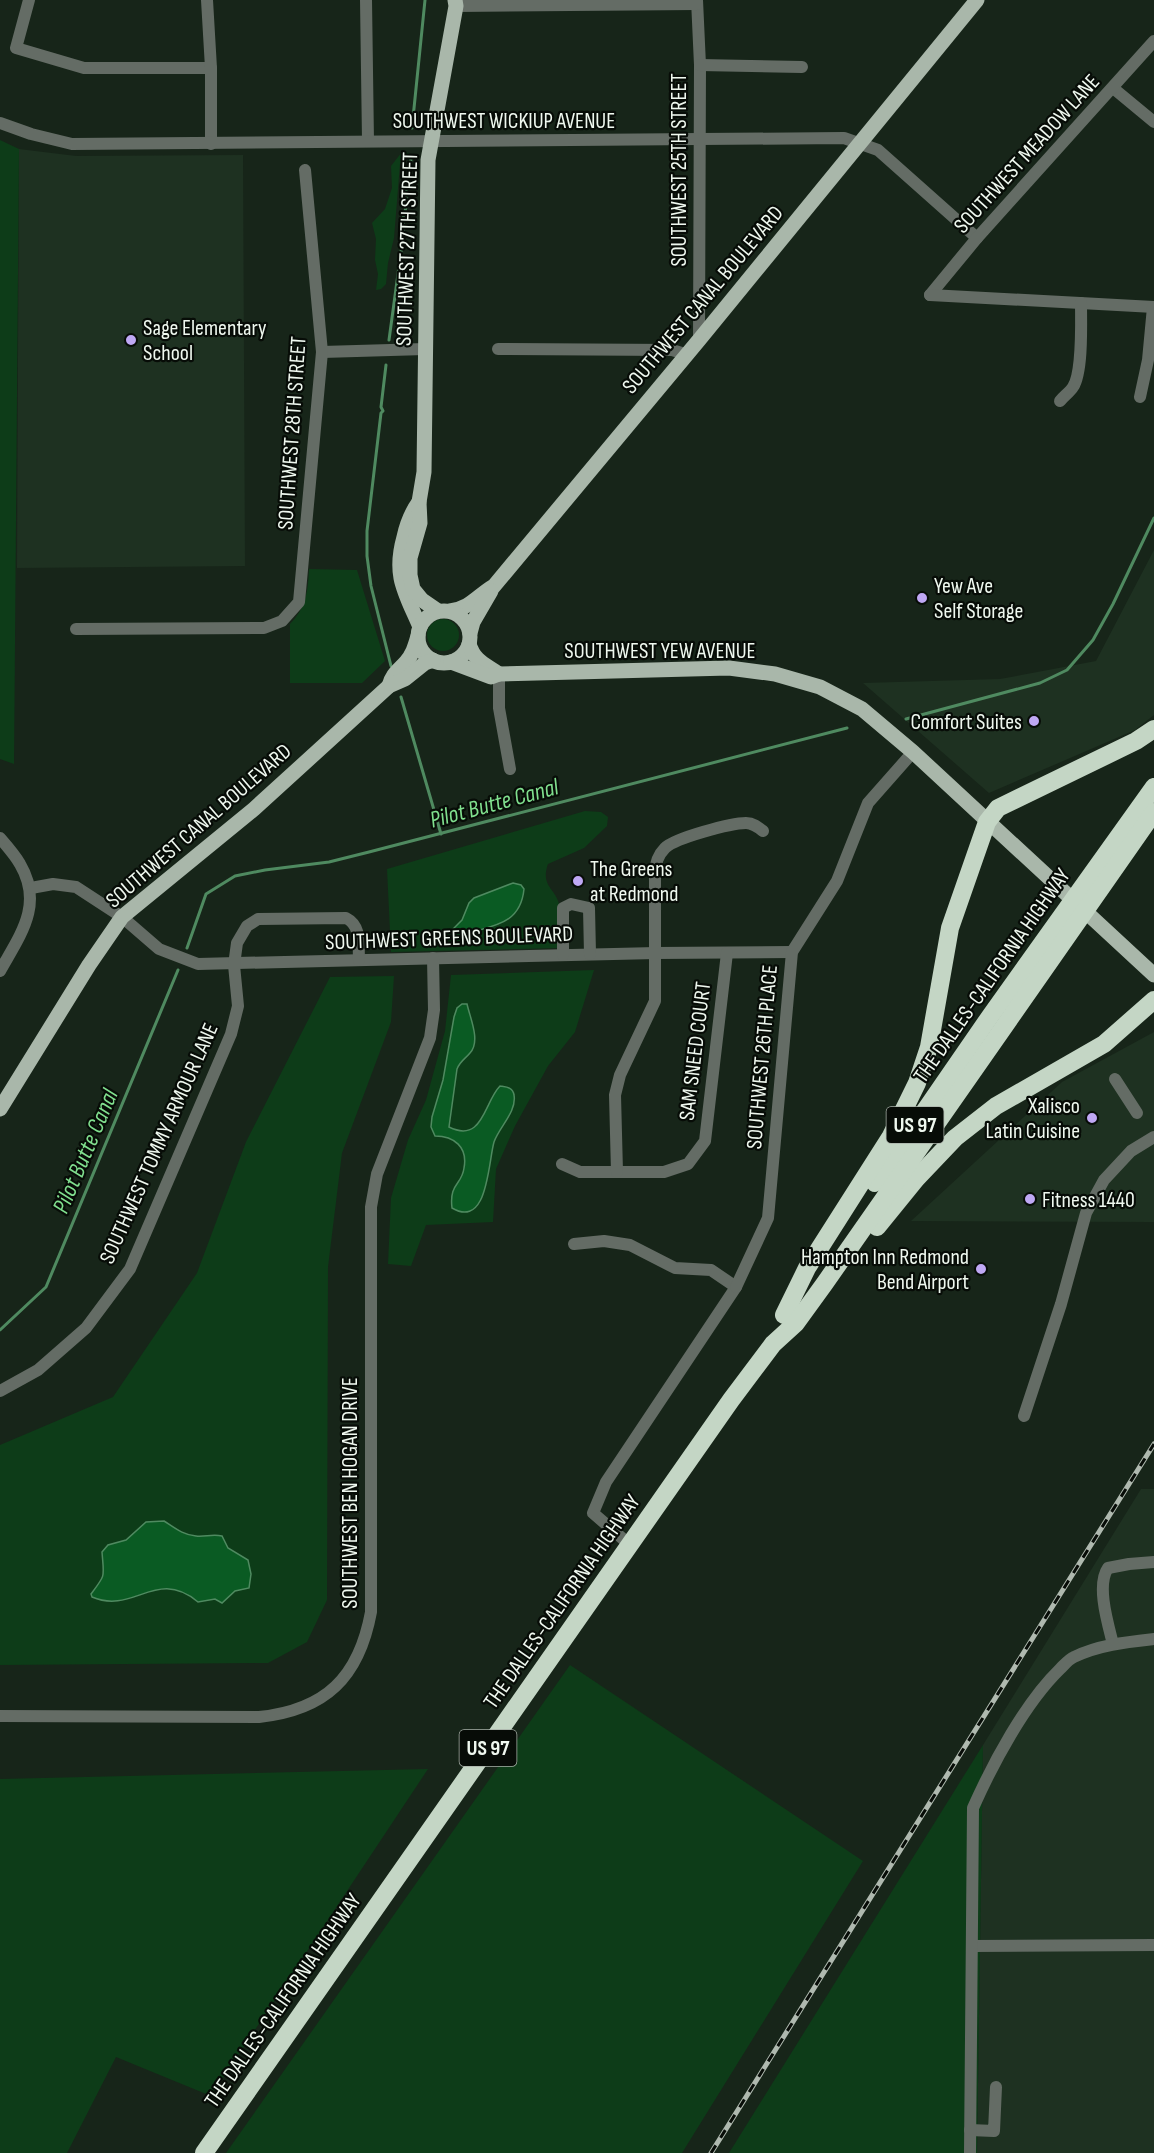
<svg xmlns="http://www.w3.org/2000/svg" width="1154" height="2153" font-family="'Sofia Sans Condensed',sans-serif">
	<style>
		.built { fill: #1e3121 }
		.green { fill: #0d3c18 }
		.water { fill: #0a5b23; stroke: #4f8a60; stroke-width: 1.5 }
		.lines { fill: none; stroke-linecap: round; stroke-linejoin: round }
		.stream { stroke: #4f8a60; stroke-width: 3 }
		.minor { stroke: #646c65; stroke-width: 12 }
		.major { stroke: #a9b7aa; stroke-width: 15 }
		.highway { stroke: #c4d6c5; stroke-width: 18 }
		.rail-casing { stroke: #afb9af; stroke-width: 5 }
		.rail { stroke: #070c07; stroke-width: 3; stroke-dasharray: 9; stroke-linecap: butt }
		.poi-dot { fill: #bfa8f4; stroke: #070c07; stroke-width: 2 }
		.labels { text-anchor: middle; stroke-width: 4.5; stroke-linejoin: round; paint-order: stroke }
		.shield { fill: #070c07; stroke: #a9b1a9; stroke-width: 1.5 }
		.shield-label { font-size: 21px; font-weight: bold; fill: #eff8ef }
		.street-label { font-size: 22px; fill: #eff8ef; stroke: #070c07 }
		.poi-label { font-size: 22px; fill: #eff8ef; stroke: #070c07; text-anchor: start }
		.water-label { font-size: 24px; font-style: italic; fill: #80df8e; stroke: #070c07 }
	</style>
	<rect width="100%" height="100%" fill="#172519"/>
	<g class="built">
		<polygon points="19,149 76,156 243,155 245,566 17,568"/>
		<polygon points="1154,550 1154,715 1135,730 989,793 863,683 1000,679 1096,661"/>
		<polygon points="1154,1032 1154,1222 911,1221 1062,1082"/>
		<polygon points="1141,1489 1154,1489 1154,2153 977,2153 983,1745"/>
	</g>
	<g class="green">
		<polygon points="0,140 19,149 14,764 0,759"/>
		<polygon points="402,152 409,153 410,156 400,164 394,238 388,263 386,284 381,289 376,290 378,274 375,260 376,239 372,223 385,209 392,188 391,166"/>
		<path d="M309,569L357,570L385,661L362,683H290V624C306,608 308,591 309,569Z"/>
		<circle cx="443" cy="635" r="16"/>
		<path d="M585,811L601,812L608,817L607,826L584,848L548,864C540,886 556,889 559,904C561,918 559,934 559,948L391,952L387,869Z"/>
		<polygon points="594,970 575,1032 548,1066 515,1126 496,1169 493,1222 426,1225 411,1266 388,1264 391,1198 408,1140 426,1100 445,1031 451,975"/>
		<polygon points="394,976 391,1022 342,1153 328,1267 327,1600 307,1642 268,1663 0,1665 0,1445 113,1397 197,1273 246,1142 330,977"/>
		<polygon points="570,1665 863,1861 682,2153 226,2153"/>
		<polygon points="983,1745 977,2153 729,2153"/>
		<polygon points="428,1769 211,2096 116,2057 67,2153 0,2153 0,1779"/>
	</g>
	<g class="water">
		<path d="M513,883L521,885L524,889C520,930 484,925 455,938L452,936L453,929L462,920L469,903L474,898Z"/>
		<path d="M462,1004H467C470,1018 481,1041 470,1053C465,1059 460,1061 457,1069L449,1127C483,1144 484,1102 500,1086C506,1087 513,1087 514,1095C517,1112 499,1127 494,1142C488,1163 488,1229 452,1208C449,1183 462,1185 464,1168C468,1147 454,1136 435,1136L431,1127L432,1117L443,1080L454,1017L457,1008Z"/>
		<path d="M164,1521C175,1528 183,1535 196,1536C205,1537 212,1534 222,1536L228,1548L248,1560L251,1574L249,1588L235,1591L222,1603L215,1599L198,1602C156,1567 134,1615 92,1597L91,1594C106,1574 104,1578 102,1552L108,1545L126,1540L146,1522Z"/>
	</g>
	<g class="lines">
		<g class="stream">
			<polyline points="412,128 425,0"/>
			<polyline points="389,340 403,237 403,219 406,207 406,190 411,159"/>
			<polyline points="386,365 381,407 383,411 381,413 367,531 367,556 371,586 391,666"/>
			<polyline points="401,697 441,834"/>
			<polyline points="906,719 1040,683 1067,670 1093,640 1113,604 1154,518"/>
			<polyline points="187,948 206,894 235,876 265,870 329,862 369,852 847,728"/>
			<polyline points="0,1330 46,1287 178,970"/>
		</g>
		<g class="minor">
			<polyline points="29,0 16,48 84,68 211,68"/>
			<polyline points="207,0 211,68 211,144"/>
			<polyline points="366,0 368,141"/>
			<polyline points="697,0 700,65 699,340"/>
			<polyline points="456,6 697,4"/>
			<polyline points="700,65 802,67"/>
			<polyline points="1113,88 1154,122"/>
			<polyline points="0,123 31,134 72,144 844,138 878,150 977,238"/>
			<polyline points="930,295 977,238 1154,41"/>
			<polyline points="930,295 1154,307"/>
			<polyline points="498,349 672,350 685,354"/>
			<polyline points="322,352 425,349"/>
			<polyline points="1140,397 1148,360 1153,307"/>
			<path d="M1060,401C1064,396 1070,392 1073,387C1083,372 1081,322 1081,303"/>
			<polyline points="76,629 264,628 282,621 299,602 322,352 305,170"/>
			<polyline points="499,674 499,708 510,769"/>
			<path d="M0,838C7,846 15,855 20,864C44,905 20,935 0,971"/>
			<polyline points="31,888 53,884 76,887 122,917 159,949 198,964 656,953 792,952"/>
			<polyline points="563,955 563,908 571,904 589,908 590,954"/>
			<polyline points="1115,1079 1137,1113"/>
			<polyline points="562,1164 580,1172 664,1172 688,1164 705,1141 727,953"/>
			<path d="M617,1172L615,1095L620,1075L655,1001V874C655,865 658,855 665,848C675,838 731,823 746,823C753,823 758,827 763,831"/>
			<polyline points="574,1244 604,1241 630,1245 675,1268 711,1270 736,1287 606,1482 593,1513 630,1545"/>
			<polyline points="736,1287 768,1218 792,952 837,881 868,803 913,752"/>
			<path d="M0,1391L38,1370L86,1328L130,1269L231,1034L238,1006L234,965L237,943L247,926L258,919L346,918C362,926 358,945 359,960"/>
			<polyline points="1024,1416 1061,1304 1086,1213 1104,1180 1131,1151 1154,1137"/>
			<path d="M1113,1644C1108,1624 1096,1585 1108,1568L1129,1564L1154,1562"/>
			<path d="M0,1716L259,1717C326,1710 359,1677 371,1612V1207L377,1174L430,1038L434,1010L433,958"/>
			<polyline points="972,1946 1154,1945"/>
			<polyline points="970,2130 994,2131 996,2087"/>
			<path d="M970,2153L973,1808C993,1763 1025,1703 1060,1669C1064,1665 1069,1659 1074,1657C1098,1645 1127,1642 1154,1639"/>
		</g>
		<g class="major">
			<path d="M419,502C411,513 407,523 404,537C393,576 405,592 420,627"/>
			<polyline points="438,611 422,600 413,589 410,575 410,558 420,523 419,502 424,472 428,160 456,6 455,0"/>
			<path d="M450,611C471,608 477,596 494,586L699,340L977,0"/>
			<circle cx="444" cy="637" r="26"/>
			<polyline points="470,633 473,622 491,591"/>
			<path d="M469,644C475,662 485,664 499,674"/>
			<polyline points="451,662 491,677 499,674 729,668 775,674 820,687 862,709 913,752 1154,975"/>
			<path d="M389,686C392,674 398,671 406,662C413,654 415,646 418,636"/>
			<polyline points="0,1109 89,965 122,917 254,809 389,686 405,679 425,663 433,660"/>
		</g>
		<g class="highway">
			<polyline points="875,1183 991,1015 1154,787"/>
			<polyline points="877,1227 916,1179 955,1138 996,1106 1104,1044 1154,1000"/>
			<polyline points="784,1315 807,1268 891,1136 917,1083 929,1047 950,928 987,822 998,808 1136,741 1154,729"/>
			<polyline points="204,2153 731,1400 773,1344 796,1323 825,1283 1154,812"/>
		</g>
		<g class="rail-casing">
			<polyline id="rail" points="711,2153 1154,1444"/>
		</g>
		<use href="#rail" class="rail"/>
	</g>
	<g class="poi-dot">
		<circle cx="131" cy="340" r="6"/>
		<circle cx="922" cy="598" r="6"/>
		<circle cx="1034" cy="721" r="6"/>
		<circle cx="578" cy="881" r="6"/>
		<circle cx="1092" cy="1118" r="6"/>
		<circle cx="1030" cy="1199" r="6"/>
		<circle cx="981" cy="1269" r="6"/>
	</g>
	<g class="labels">
		<g class="shield">
			<rect x="886.5" y="1107" width="57" height="36" rx="4.5"/>
			<rect x="459.5" y="1730" width="57" height="36" rx="4.5"/>
		</g>
		<g class="shield-label">
			<text x="915" y="1132">US 97</text>
			<text x="488" y="1755">US 97</text>
		</g>
		<g class="street-label">
			<text x="504" y="128">SOUTHWEST WICKIUP AVENUE</text>
			<text transform="translate(1026 153) rotate(-48)" y="8">SOUTHWEST MEADOW LANE</text>
			<text transform="translate(678 170) rotate(-90)" y="8">SOUTHWEST 25TH STREET</text>
			<text transform="translate(406 249) rotate(-88)" y="8">SOUTHWEST 27TH STREET</text>
			<text transform="translate(702 299) rotate(-50)" y="8">SOUTHWEST CANAL BOULEVARD</text>
			<text transform="translate(291 433) rotate(-86)" y="8">SOUTHWEST 28TH STREET</text>
			<text x="660" y="658">SOUTHWEST YEW AVENUE</text>
			<text transform="translate(198 825) rotate(-41)" y="8">SOUTHWEST CANAL BOULEVARD</text>
			<text transform="translate(449 937) rotate(-2)" y="8">SOUTHWEST GREENS BOULEVARD</text>
			<text transform="translate(991 975) rotate(-55)" y="8">THE DALLES-CALIFORNIA HIGHWAY</text>
			<text transform="translate(694 1051) rotate(-83)" y="8">SAM SNEED COURT</text>
			<text transform="translate(761 1057) rotate(-85)" y="8">SOUTHWEST 26TH PLACE</text>
			<text transform="translate(158 1143) rotate(-66)" y="8">SOUTHWEST TOMMY ARMOUR LANE</text>
			<text transform="translate(349 1493) rotate(-90)" y="8">SOUTHWEST BEN HOGAN DRIVE</text>
			<text transform="translate(561 1601) rotate(-55)" y="8">THE DALLES-CALIFORNIA HIGHWAY</text>
			<text transform="translate(282 2000) rotate(-55)" y="8">THE DALLES-CALIFORNIA HIGHWAY</text>
		</g>
		<g class="poi-label">
			<text x="143" y="335">Sage Elementary<tspan x="143" dy="25">School</tspan></text>
			<text x="934" y="593">Yew Ave<tspan x="934" dy="25">Self Storage</tspan></text>
			<text x="1022" y="729" text-anchor="end">Comfort Suites</text>
			<text x="590" y="876">The Greens<tspan x="590" dy="25">at Redmond</tspan></text>
			<text x="1080" y="1113" text-anchor="end">Xalisco<tspan x="1080" dy="25">Latin Cuisine</tspan></text>
			<text x="1042" y="1207">Fitness 1440</text>
			<text x="969" y="1264" text-anchor="end">Hampton Inn Redmond<tspan x="969" dy="25">Bend Airport</tspan></text>
		</g>
		<g class="water-label">
			<text transform="translate(494 803) rotate(-15)" y="8">Pilot Butte Canal</text>
			<text transform="translate(85 1151) rotate(-67)" y="8">Pilot Butte Canal</text>
		</g>
	</g>
</svg>
